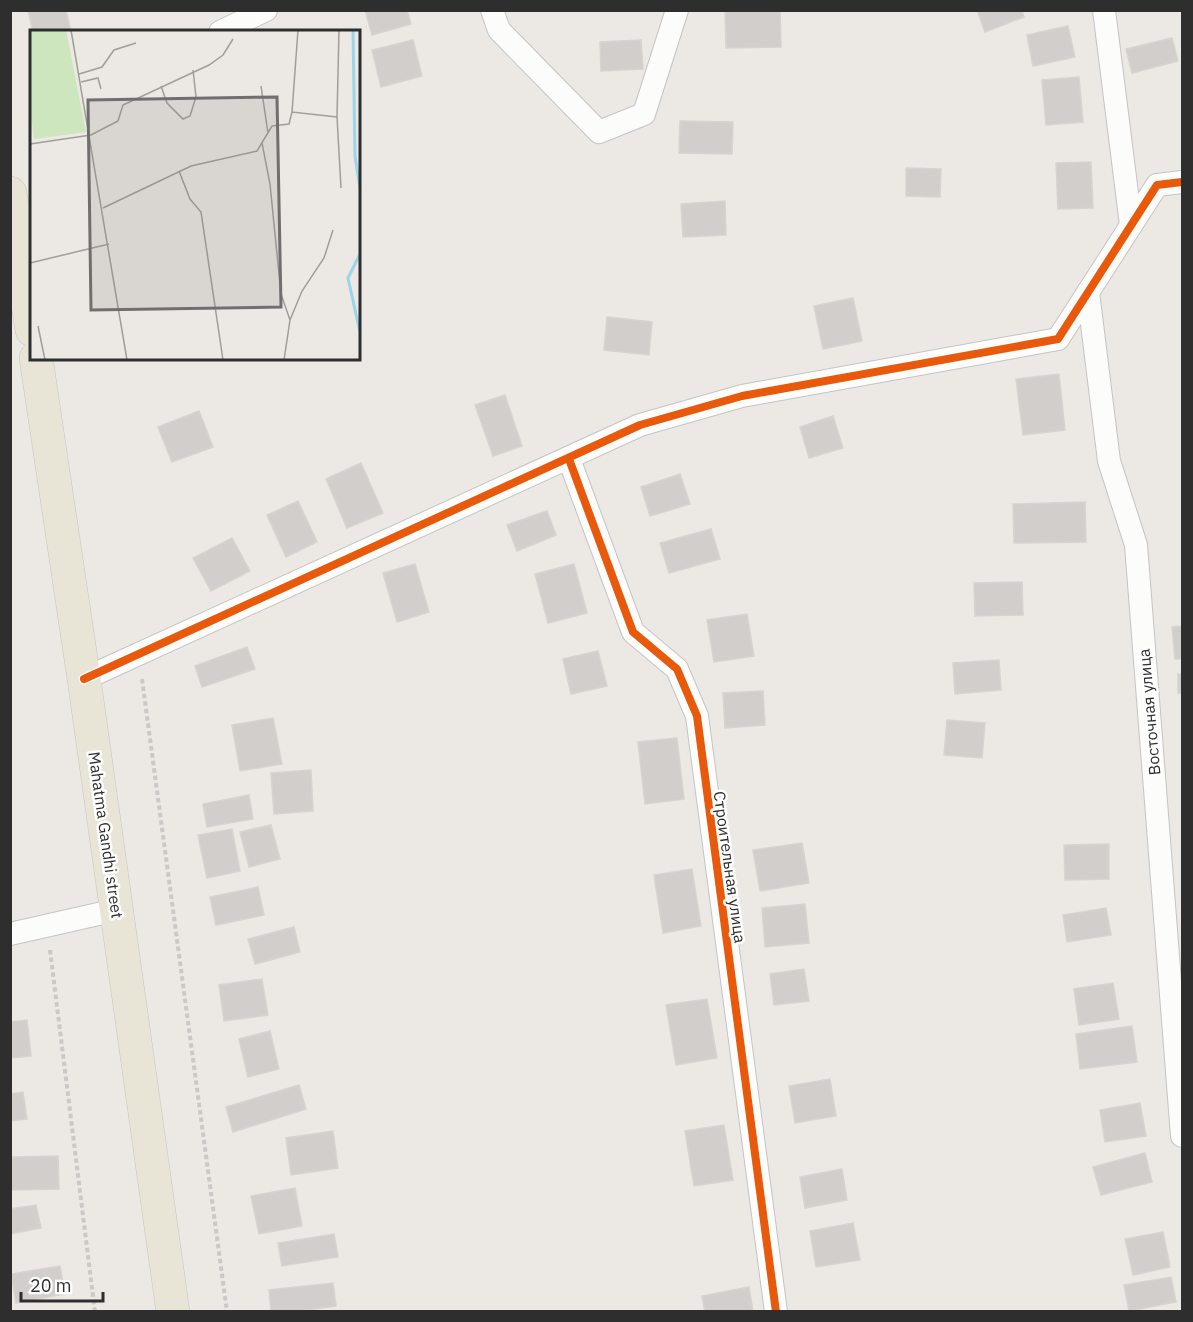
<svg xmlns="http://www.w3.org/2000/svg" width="1193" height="1322" font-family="'IBM Plex Sans',sans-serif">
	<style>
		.building { fill: #d1cecb; stroke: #d7d4d0; stroke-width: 1.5 }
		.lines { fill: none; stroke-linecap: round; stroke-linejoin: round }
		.street-casing { stroke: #c5c4c5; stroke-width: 24 }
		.primary-casing { stroke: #c6c5c4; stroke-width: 34 }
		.path { stroke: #c9c9c8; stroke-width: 4; stroke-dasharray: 4.5 3; stroke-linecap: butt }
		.street { stroke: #fcfcfb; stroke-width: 22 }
		.primary { stroke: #e8e4d6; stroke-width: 33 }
		.cycleway-casing { stroke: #fff; stroke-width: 11 }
		.cycleway { stroke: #e8590c; stroke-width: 8 }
		.labels { text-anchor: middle; stroke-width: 5; stroke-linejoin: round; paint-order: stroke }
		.street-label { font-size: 16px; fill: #2e2e2e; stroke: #fff }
		.inset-river { fill: none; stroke: #99d6ec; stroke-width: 3 }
		.inset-road { fill: none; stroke: #a09e9b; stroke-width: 1.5 }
		.view { fill: #706f6e; fill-opacity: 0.15; stroke: #706f6e; stroke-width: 3 }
		.inset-edge { fill: none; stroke: #2e2e2e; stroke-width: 3 }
	</style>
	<rect width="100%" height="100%" fill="#ece8e4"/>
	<g class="building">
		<polygon points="28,10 66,10 71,32 33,32"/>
		<polygon points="365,10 407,10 411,24 372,35"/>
		<polygon points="780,10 781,47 726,48 725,11"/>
		<polygon points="977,10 1022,10 1024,17 985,32"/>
		<polygon points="1068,26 1075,57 1033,66 1027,35"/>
		<polygon points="1172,38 1178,61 1132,73 1126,49"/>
		<polygon points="413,40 422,76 381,87 372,50"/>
		<polygon points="641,40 643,69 601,71 600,42"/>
		<polygon points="1079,77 1083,122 1046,125 1042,80"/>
		<polygon points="680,121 733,122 732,154 679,153"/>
		<polygon points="1091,162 1093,208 1058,209 1056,163"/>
		<polygon points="906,168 941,169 940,197 906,196"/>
		<polygon points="725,201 726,235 683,237 681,204"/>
		<polygon points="853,298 862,341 823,349 814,306"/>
		<polygon points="607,317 652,322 649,355 604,350"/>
		<polygon points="1059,374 1065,430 1023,435 1016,379"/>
		<polygon points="505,395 522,446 493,456 475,405"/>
		<polygon points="199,411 213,447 172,462 158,427"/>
		<polygon points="833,416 843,448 809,458 800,427"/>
		<polygon points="361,463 383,513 347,528 326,479"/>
		<polygon points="680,474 690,504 650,516 641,487"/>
		<polygon points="298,501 317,542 286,557 267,515"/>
		<polygon points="1085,502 1086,542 1014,543 1013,504"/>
		<polygon points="547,511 556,535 517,551 507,525"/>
		<polygon points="711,529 720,559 669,573 660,543"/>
		<polygon points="232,538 250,571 211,591 193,558"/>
		<polygon points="415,564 429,612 397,622 383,573"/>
		<polygon points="574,564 587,613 548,623 535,574"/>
		<polygon points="1022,582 1023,615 975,616 974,583"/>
		<polygon points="747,614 754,656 714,662 707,620"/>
		<polygon points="1182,626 1182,659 1175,659 1172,627"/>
		<polygon points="247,647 255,669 202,687 195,666"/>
		<polygon points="598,651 607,686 571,694 563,659"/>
		<polygon points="999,660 1001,690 955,694 953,663"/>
		<rect x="1178" y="674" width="4" height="19"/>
		<polygon points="763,691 765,725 725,728 723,693"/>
		<polygon points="273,718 282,764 240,771 232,725"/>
		<polygon points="947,720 985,723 982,758 944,755"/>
		<polygon points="677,738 684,799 645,804 638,742"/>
		<polygon points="311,770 313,811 274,814 271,773"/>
		<polygon points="249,795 253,819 207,827 203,804"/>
		<polygon points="271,825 280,859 249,867 240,832"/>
		<polygon points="232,829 240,871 207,878 198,835"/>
		<polygon points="802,843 809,883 760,891 753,850"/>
		<polygon points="1109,844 1109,879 1065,880 1064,845"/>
		<polygon points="692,869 701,926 663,933 654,875"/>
		<polygon points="258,887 264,915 216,925 210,897"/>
		<polygon points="805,904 809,943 765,947 762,908"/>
		<polygon points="1106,908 1111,935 1067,942 1063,915"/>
		<polygon points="294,927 300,952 255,964 248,939"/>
		<polygon points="804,969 809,1001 774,1005 770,974"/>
		<polygon points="262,979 268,1015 224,1021 219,985"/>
		<polygon points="1113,983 1119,1019 1079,1025 1074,989"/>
		<polygon points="707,999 717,1058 676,1065 666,1005"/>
		<polygon points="27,1020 31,1056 10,1058 10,1022"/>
		<polygon points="1132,1026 1137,1062 1080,1069 1076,1034"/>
		<polygon points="270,1031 279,1069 248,1077 239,1039"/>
		<polygon points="830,1079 836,1116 795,1123 789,1086"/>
		<polygon points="299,1085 306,1109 233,1132 226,1107"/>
		<polygon points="23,1092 27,1119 10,1121 10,1094"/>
		<polygon points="1140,1103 1146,1136 1105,1142 1100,1110"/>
		<polygon points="724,1125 733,1180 694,1186 685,1131"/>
		<polygon points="333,1131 338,1168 291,1175 286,1138"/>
		<polygon points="1145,1153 1152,1182 1101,1195 1093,1167"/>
		<polygon points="58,1156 59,1189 11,1190 11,1157"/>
		<polygon points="842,1169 847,1200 805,1208 800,1177"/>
		<polygon points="295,1188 302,1226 259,1234 251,1196"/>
		<polygon points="36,1205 41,1228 10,1234 10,1209"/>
		<polygon points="853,1223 860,1260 816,1267 810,1231"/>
		<polygon points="1163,1232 1170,1267 1133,1275 1125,1239"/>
		<polygon points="334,1234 338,1257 282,1266 278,1243"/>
		<polygon points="60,1266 65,1294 16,1303 11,1274"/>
		<polygon points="1171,1277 1176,1302 1129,1311 1124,1285"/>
		<polygon points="333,1283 336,1306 292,1312 271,1312 269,1290"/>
		<polygon points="749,1287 753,1312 705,1312 702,1296"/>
	</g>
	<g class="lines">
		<g class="street-casing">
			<g id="street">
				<polyline points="492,10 499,30 599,132 644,114 677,10"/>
				<polyline points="1104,10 1131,225"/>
				<polyline points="220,32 266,10"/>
				<polyline points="1088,292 1109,461 1136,545 1182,1136"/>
				<polyline points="569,459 633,632 677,669 697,716 776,1312"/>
				<polyline points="84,679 640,425 742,396 1058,339 1157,185 1182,182"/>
				<polyline points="10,934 116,910"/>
			</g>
		</g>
		<g class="primary-casing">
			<g id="primary">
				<polyline points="10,193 32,330"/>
				<polyline points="36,358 84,679 173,1312"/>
			</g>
		</g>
		<g class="path">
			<polyline points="142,679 227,1312"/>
			<polyline points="50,950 95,1312"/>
		</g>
		<use href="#street" class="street"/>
		<use href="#primary" class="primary"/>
		<g class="cycleway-casing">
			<g id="cycleway">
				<polyline points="569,459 633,632 677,669 697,716 776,1312"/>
				<polyline points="84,679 640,425 742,396 1058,339 1157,185 1182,182"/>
			</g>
		</g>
		<use href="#cycleway" class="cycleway"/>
	</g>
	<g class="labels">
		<g class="street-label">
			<text transform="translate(1149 712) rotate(-95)" y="6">Восточная улица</text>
			<text transform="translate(106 835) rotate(82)" y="6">Mahatma Gandhi street</text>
			<text transform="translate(730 867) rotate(82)" y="6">Строительная улица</text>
		</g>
	</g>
	<g transform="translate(30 30)">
		<rect width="330" height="330" fill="#ece8e4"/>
		<path d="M0,0H36L56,102L4,109L0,78Z" fill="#cee6be"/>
		<path class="inset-river" d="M323,0L325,126L330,158M330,224L318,248L330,302"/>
		<path class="inset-road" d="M41,0L97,330M309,0L307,87L311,158M49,44L72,37L84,20L106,13M51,52L68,48L71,59M131,56L137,73L153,89L160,86L166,67L163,40M231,56L238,103M262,82L268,0M232,113L240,154L251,264L260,290L254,330M0,114L61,105L88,91L93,75L179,35L193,25L203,9M149,141L160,169L171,182L193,330M73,178L161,136L227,121L242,96L259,94L262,82L307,87M0,233L79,214M260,290L272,261L294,228L303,200M8,296L15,330"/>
		<path class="view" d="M247,67L251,277L61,280L58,70Z"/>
		<rect width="330" height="330" class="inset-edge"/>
	</g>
	<rect width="1193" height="1322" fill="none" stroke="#2e2e2e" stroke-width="24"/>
	<path d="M21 1292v9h82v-9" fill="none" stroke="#2e2e2e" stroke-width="3"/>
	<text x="30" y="1292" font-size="18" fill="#2e2e2e" stroke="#ffffff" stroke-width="4.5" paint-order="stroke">20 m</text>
</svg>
